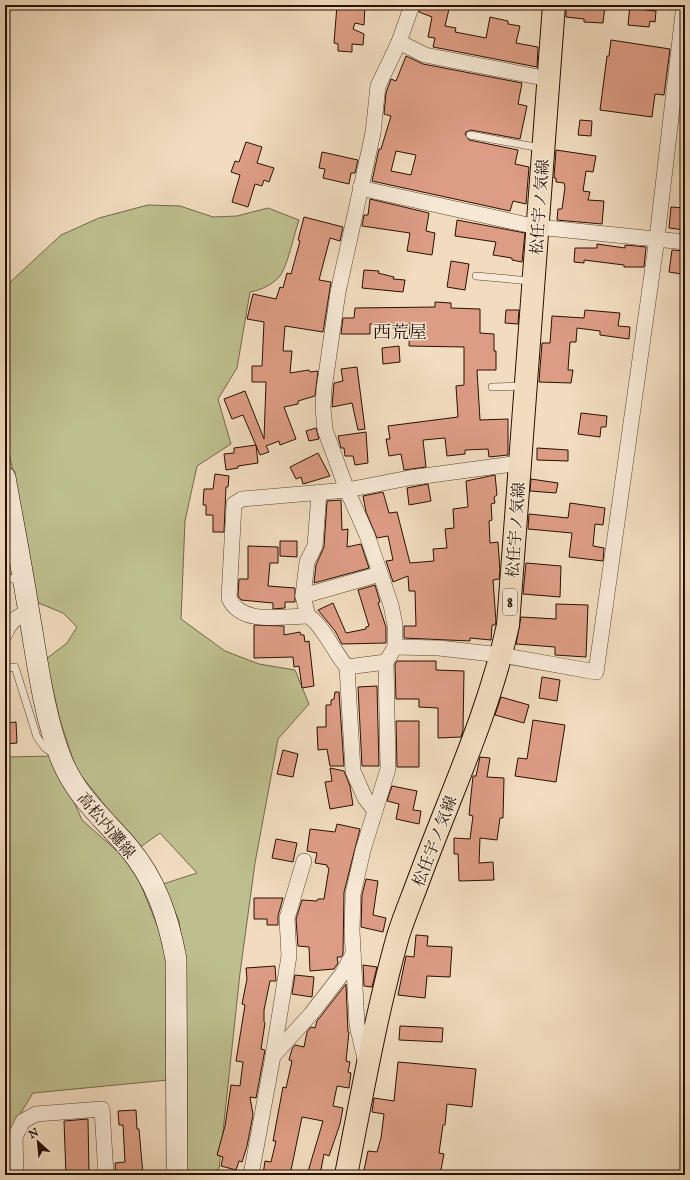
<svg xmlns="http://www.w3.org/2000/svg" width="690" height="1180" font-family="'IM FELL English','Noto Serif JP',serif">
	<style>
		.green { fill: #bebf8f; stroke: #746848 }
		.building { fill: #dd9d85; stroke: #291000; fill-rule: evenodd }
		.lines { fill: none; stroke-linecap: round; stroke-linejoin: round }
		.lane-casing { stroke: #5b4330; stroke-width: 8 }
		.street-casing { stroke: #5b4330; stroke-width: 16 }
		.secondary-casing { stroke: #291000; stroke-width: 22 }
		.primary-casing { stroke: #291000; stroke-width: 24 }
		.lane { stroke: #f6e8d5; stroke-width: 7 }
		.street { stroke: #f6e8d5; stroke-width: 15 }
		.secondary { stroke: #f6e8d5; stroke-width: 21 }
		.primary { stroke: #f1dcbf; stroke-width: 22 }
		.labels { text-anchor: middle; stroke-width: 3; stroke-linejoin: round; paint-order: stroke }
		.shield { fill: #f6e8d5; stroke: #665140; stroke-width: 1 }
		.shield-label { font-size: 15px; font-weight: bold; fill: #291000 }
		.street-label { font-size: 16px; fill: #291000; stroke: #f6e8d5 }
		.quarter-label { font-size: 18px; fill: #291000; stroke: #f6e8d5 }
	</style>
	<rect width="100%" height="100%" fill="#f1dcbf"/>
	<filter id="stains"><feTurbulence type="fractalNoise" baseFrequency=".005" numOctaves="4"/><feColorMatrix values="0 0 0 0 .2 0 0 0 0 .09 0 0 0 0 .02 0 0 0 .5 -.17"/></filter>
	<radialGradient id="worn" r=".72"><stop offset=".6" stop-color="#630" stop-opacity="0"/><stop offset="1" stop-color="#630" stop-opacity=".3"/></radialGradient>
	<g class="green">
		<path d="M148,205L180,206L213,217L237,216L268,208L299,220C294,234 288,265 280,276C272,285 261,290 250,292L237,368L218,399L231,444L197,466L185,521L181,619L225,651L259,664L295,670L309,704L278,739L255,863L240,973L219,1169L206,1175H187L185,967L179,921L163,884L197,873L160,833L139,848L76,769L60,720L46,659L67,643L77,627L63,613L36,602L30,558L5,432V287L61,235L99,218Z"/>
		<polygon points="54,756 82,820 133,865 165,945 168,1080 33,1093 5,1139 5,757"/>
	</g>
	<g class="building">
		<polygon points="337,5 365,5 364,25 355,23 353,29 364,34 363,45 352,44 352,52 338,51 338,44 334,43"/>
		<polygon points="421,5 450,5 445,26 456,28 455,32 486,38 490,17 508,21 508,24 520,26 516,43 538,47 537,67 433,47 435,38 428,37 432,17 419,12"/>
		<polygon points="566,5 605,5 603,23 584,22 584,19 566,17"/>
		<polygon points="630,5 645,5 645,10 656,11 655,22 650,21 649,27 628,25"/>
		<polygon points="611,40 670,49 664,95 655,94 652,117 600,110 607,56 609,56"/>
		<path d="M406,56L423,64L522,83L518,104L527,106L520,139L471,130L466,132L465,134L469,140L518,150L515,164L529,167L526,204L513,201L510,211L372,181L379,149H381L391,116L384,114L386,93L391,79L396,81ZM396,151L416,155L411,175L391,171Z"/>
		<polygon points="580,120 592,121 591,136 578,135"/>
		<polygon points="246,142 262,147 257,163 274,168 269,182 264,180 262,186 255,184 248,207 232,202 240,175 231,172 235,161 239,162"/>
		<polygon points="556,150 596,156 593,172 586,171 583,191 590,192 588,200 604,201 602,224 557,220 558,209 562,209 565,187 564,183 556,182 556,178 554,178"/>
		<polygon points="322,152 358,160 355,173 351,173 349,184 323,178 325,169 319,168"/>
		<polygon points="370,199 429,213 426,231 435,233 432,255 407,251 410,233 362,226 364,215 368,215"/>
		<polygon points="671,207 685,208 685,230 669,228"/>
		<polygon points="304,217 343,227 340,241 330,238 319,280 331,282 323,332 285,326 283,351 292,351 290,373 309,370 310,372 318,371 315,396 298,401 298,404 284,407 296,439 280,445 279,441 266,446 269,452 260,455 243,415 232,419 224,399 245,391 264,439 266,382 252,382 252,366 262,366 264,322 247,319 253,294 276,299 280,287 283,288 287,273 291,274 300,241 298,240"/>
		<polygon points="457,220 525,233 522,262 512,260 512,258 493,255 496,242 455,236"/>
		<polygon points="597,244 625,248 625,245 646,247 644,267 624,267 624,265 584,260 584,263 574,262 575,248 597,248"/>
		<polygon points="672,250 684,251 681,274 669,272"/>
		<polygon points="451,261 469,264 465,290 447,287"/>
		<polygon points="364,270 379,271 378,273 394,277 393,279 405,280 403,292 362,288"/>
		<polygon points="435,302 451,303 451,308 480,309 480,333 494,334 494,351 496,351 496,370 477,370 480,420 508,419 508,455 489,457 488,449 465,450 465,454 447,456 445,438 423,440 426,467 404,470 401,454 389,456 386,439 390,439 388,426 458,417 456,386 464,385 464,347 409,346 410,324 370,324 370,334 341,334 343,318 354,318 355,308 435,307"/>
		<polygon points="506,310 519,310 518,324 505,323"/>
		<polygon points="585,310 620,313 618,326 630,327 629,339 600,335 600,331 577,328 576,342 570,342 568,370 573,370 571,383 539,382 542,343 550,343 552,316 584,318"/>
		<polygon points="399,346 400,362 383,364 382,348"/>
		<polygon points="357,367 365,429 358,430 352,403 332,407 334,383 343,381 341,369"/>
		<polygon points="581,413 607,416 606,427 601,427 600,437 578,434"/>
		<polygon points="316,428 319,439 309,441 306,431"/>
		<polygon points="366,432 368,463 355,465 353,456 345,456 344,448 341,448 338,436"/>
		<polygon points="256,445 258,463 238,466 238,468 226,470 224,454 234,453 234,448"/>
		<polygon points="537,448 568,450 568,461 537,460"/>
		<polygon points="318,453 330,476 303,484 301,477 296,479 290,467"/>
		<polygon points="215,474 229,476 228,487 226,487 224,532 213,532 213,515 206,515 206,505 203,505 204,489 213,489"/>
		<polygon points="495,475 497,495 494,497 495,503 491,504 492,520 489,521 490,543 498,542 500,571 499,579 493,580 496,622 495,625 492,625 491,640 470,638 470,641 404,638 404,626 416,626 415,591 409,591 408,576 393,582 386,561 393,560 388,536 377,538 366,512 363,496 383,492 389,513 397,512 410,563 434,561 433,549 447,548 445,529 454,528 453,509 468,507 466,481"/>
		<polygon points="531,479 558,483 556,493 530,491"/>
		<polygon points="428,484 431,501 409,505 407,488"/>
		<polygon points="341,500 342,530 348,529 347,547 361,544 369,568 314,583 316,565 324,547 327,501"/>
		<polygon points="570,503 605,508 603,525 595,524 593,546 604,548 603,561 569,557 572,533 528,529 529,514 568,518"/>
		<polygon points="280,541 297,541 297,557 280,556"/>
		<polygon points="248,546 278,547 278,563 270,563 268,586 295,588 295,602 285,602 285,608 273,609 273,603 241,600 238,596 239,579 248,579"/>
		<polygon points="526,563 561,566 560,597 523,594"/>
		<polygon points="375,585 380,602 378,603 386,627 386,643 342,644 335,631 318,610 333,603 346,633 366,629 366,627 369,626 358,590"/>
		<polygon points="556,604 588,605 586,657 555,655 555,647 516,644 521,617 556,619"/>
		<polygon points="254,625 284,626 284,635 300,632 301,635 304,635 305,642 309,641 314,686 302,688 299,666 294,667 293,657 254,658"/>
		<polygon points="397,661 436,661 436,670 464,671 463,730 461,737 438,738 438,708 419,707 419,699 396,699 395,664"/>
		<polygon points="542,677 560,680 557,701 539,698"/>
		<polygon points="377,686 379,766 362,766 358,687"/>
		<polygon points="335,692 339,692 344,766 330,766 327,749 318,750 317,727 326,727 326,705 331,705 331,700 334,699"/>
		<polygon points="501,697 529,705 524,723 495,715"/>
		<polygon points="533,720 565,725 556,782 515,776 518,758 527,759"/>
		<polygon points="396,721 419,721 419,767 397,767"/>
		<polygon points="16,722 17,743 5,744 5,723"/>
		<polygon points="283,750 298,754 293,777 277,774"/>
		<polygon points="480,757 490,758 487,777 504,778 503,818 500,818 497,840 480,838 479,863 493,862 494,880 459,881 458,854 454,854 454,838 470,839 473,816 469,815 473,776 476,776"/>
		<polygon points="330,768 344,771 350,786 353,805 330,809 325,782 332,781"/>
		<polygon points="392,786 417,791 413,810 421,811 419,824 396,819 399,804 387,801"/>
		<polygon points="337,824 360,829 344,892 343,954 341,957 337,957 338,963 334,969 310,971 309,947 298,946 296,919 302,900 317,901 318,899 324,899 329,868 327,867 327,865 315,863 317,853 307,851 310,829 335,832"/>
		<polygon points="276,839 297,843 293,862 272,858"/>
		<polygon points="366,879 378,881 373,915 386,918 383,932 361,927 362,895"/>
		<polygon points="254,898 283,898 278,916 278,925 267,925 267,919 254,919"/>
		<polygon points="416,935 428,936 427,946 452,947 450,977 427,976 425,998 398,995 406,956 414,957"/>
		<polygon points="363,965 377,967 372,987 364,986"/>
		<polygon points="275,966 276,981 270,981 264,1010 264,1022 265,1023 261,1049 265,1050 256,1098 250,1097 253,1115 247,1146 242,1162 239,1161 236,1170 221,1166 223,1157 217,1155 225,1126 231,1085 240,1086 243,1062 236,1061 245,1005 242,1004 247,979 246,968"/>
		<polygon points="295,975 314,977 312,997 292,994"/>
		<polygon points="346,984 348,1032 349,1032 346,1061 350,1062 348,1072 351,1073 349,1088 337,1086 333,1106 343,1108 340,1124 329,1156 324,1154 320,1175 307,1175 323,1121 302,1117 290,1175 263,1175 265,1161 271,1162 276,1141 273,1141 283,1087 286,1088 292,1061 289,1060 292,1049 295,1045 304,1047 307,1032 311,1027 315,1028 317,1021"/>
		<polygon points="400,1026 443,1028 442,1042 399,1040"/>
		<polygon points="398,1062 476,1069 472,1107 447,1104 445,1125 443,1125 439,1153 444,1154 440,1175 363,1175 368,1151 377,1152 381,1138 384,1114 372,1112 374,1098 394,1101"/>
		<polygon points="136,1110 137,1129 139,1129 143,1175 116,1175 115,1163 125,1162 123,1125 119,1125 118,1111"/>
		<polygon points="88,1119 89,1175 66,1175 64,1121"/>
	</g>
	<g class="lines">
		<g class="lane-casing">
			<g id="lane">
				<polyline points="470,135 541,148"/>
				<polyline points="476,276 531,281"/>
				<polyline points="492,387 524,386"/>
				<polyline points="5,577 21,581"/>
				<polyline points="5,671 9,668 15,667 37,737 45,748 53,753"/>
			</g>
		</g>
		<g class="street-casing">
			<g id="street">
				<polyline points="399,42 425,55 549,79"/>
				<polyline points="360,188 537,227 685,242"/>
				<path d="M380,574L303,596L308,616C284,616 241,626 229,598L234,504L242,499L347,490L409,478L520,463"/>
				<polyline points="303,596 307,562 315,546 319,493"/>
				<path d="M308,616C321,622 335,654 347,667L386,662"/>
				<path d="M5,634C10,621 17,617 29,611"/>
				<polyline points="395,647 439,648 501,655 596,672 657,238 684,5"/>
				<polyline points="347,667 353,771 365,798 375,811"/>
				<polyline points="273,1056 289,956 287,918 304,861"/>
				<polyline points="366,1063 357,1025 352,931 353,894 363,850 388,769 386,662 395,647 395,625 391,605 367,535 347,490 325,430 323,408 324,389 338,292 373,133 378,86 399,42 412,5"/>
				<polyline points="16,1175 15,1137 23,1121 36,1114 102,1109 106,1175"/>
				<polyline points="251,1175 273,1056 311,1014 342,974 353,954"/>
			</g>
		</g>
		<g class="secondary-casing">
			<path id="secondary" d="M5,477C13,522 22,568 29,613C37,659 44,718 62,761C77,797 103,818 128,847C156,880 168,917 176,959L177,1175"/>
		</g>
		<g class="primary-casing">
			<path id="primary" d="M346,1175C362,1095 376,1014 398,936C404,917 412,898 419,879C450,795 489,713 508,625L554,5"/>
		</g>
		<use href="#lane" class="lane"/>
		<use href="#street" class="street"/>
		<use href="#secondary" class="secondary"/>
		<use href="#primary" class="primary"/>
	</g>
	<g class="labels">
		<rect class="shield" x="503" y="589" width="14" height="26" rx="3"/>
		<g class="shield-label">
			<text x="510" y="607">8</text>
		</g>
		<g class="street-label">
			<text transform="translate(539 207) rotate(-86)" y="6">松任宇ノ気線</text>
			<text transform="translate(515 530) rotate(-86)" y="6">松任宇ノ気線</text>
			<text transform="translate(107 825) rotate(50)" y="6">高松内灘線</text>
			<text transform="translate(434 841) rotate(-69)" y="6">松任宇ノ気線</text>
		</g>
		<g class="quarter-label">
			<text x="400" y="338">西荒屋</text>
		</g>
	</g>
	<rect width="690" height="1180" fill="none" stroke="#f1dcbf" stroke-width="20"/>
	<rect x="6" y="6" width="678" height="1168" fill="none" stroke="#291000" stroke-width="2"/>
	<rect x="10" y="10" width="670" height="1160" fill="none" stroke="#291000"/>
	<g transform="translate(38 1142) rotate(333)" stroke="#f6e8d5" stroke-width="3" paint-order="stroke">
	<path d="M0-3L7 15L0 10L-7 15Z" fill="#291000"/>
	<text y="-6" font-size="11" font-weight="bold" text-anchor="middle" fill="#291000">N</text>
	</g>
	<rect width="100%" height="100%" filter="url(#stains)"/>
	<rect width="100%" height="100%" fill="url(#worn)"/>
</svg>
